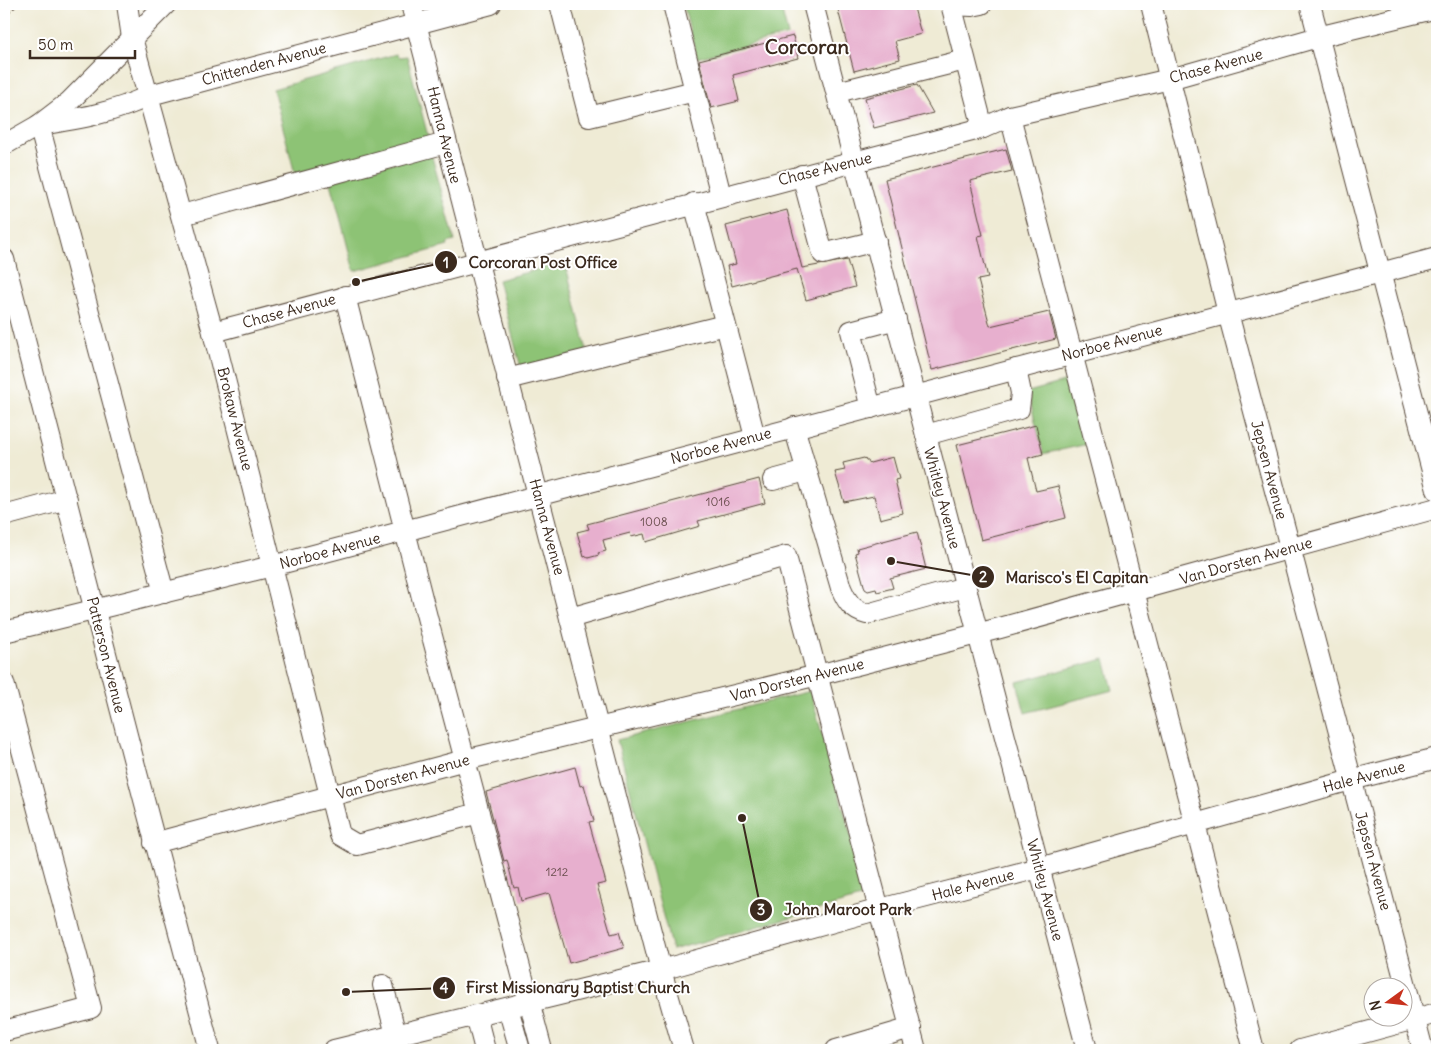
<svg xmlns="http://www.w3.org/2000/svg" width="1441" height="1054" font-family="Delius,sans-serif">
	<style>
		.green { fill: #8dc375; stroke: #64764a }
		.building { fill: #e7afce }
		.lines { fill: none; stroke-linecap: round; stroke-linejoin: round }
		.minor-casing { stroke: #564739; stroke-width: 22 }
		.minor { stroke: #fff; stroke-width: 20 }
		.rail { stroke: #3b2a1e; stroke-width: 4; stroke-dasharray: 8 4; stroke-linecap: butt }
		.labels { text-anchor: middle; stroke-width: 4; stroke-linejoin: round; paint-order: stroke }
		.number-label { font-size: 12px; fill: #664b4a }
		.street-label { font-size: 15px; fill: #3b2a1e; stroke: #fff }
		.district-label { font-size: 20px; font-weight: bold; fill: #3b2a1e; stroke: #fff }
		.leader { fill: none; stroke: #3b2a1e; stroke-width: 2 }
		.callout-dot { fill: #3b2a1e; stroke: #fff; stroke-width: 2 }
		.mark-label { font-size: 15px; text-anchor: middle; font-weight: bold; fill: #fff }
		.callout-label { font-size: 16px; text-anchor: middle; font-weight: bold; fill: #3b2a1e; stroke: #fff; stroke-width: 4; stroke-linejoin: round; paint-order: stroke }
	</style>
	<rect width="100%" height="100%" fill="#fff"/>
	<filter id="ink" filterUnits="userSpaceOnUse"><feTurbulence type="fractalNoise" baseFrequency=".02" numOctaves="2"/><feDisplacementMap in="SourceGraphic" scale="10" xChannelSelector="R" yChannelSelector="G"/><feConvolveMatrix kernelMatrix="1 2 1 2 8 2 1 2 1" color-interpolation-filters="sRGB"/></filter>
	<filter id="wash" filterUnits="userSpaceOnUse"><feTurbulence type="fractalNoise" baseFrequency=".0096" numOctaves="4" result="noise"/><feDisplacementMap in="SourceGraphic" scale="20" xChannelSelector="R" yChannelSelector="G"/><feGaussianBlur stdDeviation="1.12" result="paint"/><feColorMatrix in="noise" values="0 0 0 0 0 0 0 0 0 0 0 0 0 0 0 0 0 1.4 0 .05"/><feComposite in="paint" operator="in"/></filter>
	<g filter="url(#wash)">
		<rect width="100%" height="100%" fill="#efebd5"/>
		<g class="green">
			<polygon points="683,4 780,4 788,35 697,58"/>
			<polygon points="396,54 399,57 407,56 429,140 296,178 273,89"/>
			<polygon points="431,153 455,241 447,243 448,246 354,271 330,179"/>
			<polygon points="565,262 587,351 521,368 498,280"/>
			<polygon points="1071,380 1088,444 1043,454 1028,392"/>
			<polygon points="1105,659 1113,690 1025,713 1017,682"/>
			<polygon points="810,691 868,896 672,950 617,740"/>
		</g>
		<g id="blocks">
			<g class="building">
				<polygon points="844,4 913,4 921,34 895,41 900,59 854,71 837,6"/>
				<polygon points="793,36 798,58 733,75 739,101 711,108 699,60"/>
				<polygon points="917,85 933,113 874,128 865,98"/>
				<polygon points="1006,149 1012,171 970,181 983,235 978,236 988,278 978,280 990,326 1049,312 1056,339 932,370 885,179"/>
				<polygon points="787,210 802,268 847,260 855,287 806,300 797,269 732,286 727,266 736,264 726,226"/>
				<polygon points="1036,425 1043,454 1028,458 1036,491 1058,486 1066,518 981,540 957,445"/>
				<polygon points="893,457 899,479 895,480 903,513 880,519 874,496 844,502 835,472 845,470 843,463 864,458 870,463"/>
				<polygon points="759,479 765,503 698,521 700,526 646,542 644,534 631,537 630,533 603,540 606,551 598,553 599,555 588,558 587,556 584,557 577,532 589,529 587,524"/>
				<polygon points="917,532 926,569 890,578 893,588 877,592 876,589 868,591 865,589 855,553 858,552 857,548"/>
				<polygon points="575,767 580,786 584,785 594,821 589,822 606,883 597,885 611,934 619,932 624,948 569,963 549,893 521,901 518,887 514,888 507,860 504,861 486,792"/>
			</g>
		</g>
	</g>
	<g filter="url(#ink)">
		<use href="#blocks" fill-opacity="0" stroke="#564739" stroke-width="1"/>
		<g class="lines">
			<g class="minor-casing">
				<g id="minor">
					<polyline points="127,4 132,38 213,332 340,835 357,845 479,813"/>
					<polyline points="411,4 661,970 684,1050"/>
					<polyline points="560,4 589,117 695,91 673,4"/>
					<polyline points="813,4 1087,1050"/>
					<polyline points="951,4 983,128"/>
					<polyline points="1151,4 1228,313 1423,1050"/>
					<polyline points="1310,4 1437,490"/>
					<polyline points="951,5 972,6 982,4"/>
					<polyline points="695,91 721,196"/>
					<polyline points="837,92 965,60"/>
					<polyline points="1010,116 1254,1050"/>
					<polyline points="4,145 39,125 69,102 166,4"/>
					<polyline points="802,175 823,254 876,241"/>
					<polyline points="694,203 755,437"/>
					<polyline points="182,215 446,143"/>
					<path d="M4,259C73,522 139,787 210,1050"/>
					<polyline points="345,296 428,621 542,1050"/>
					<polyline points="213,332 983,128 1010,116 1170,79 1318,37 1437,8"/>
					<polyline points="507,379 725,325"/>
					<polyline points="871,408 851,331 896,319"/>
					<path d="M794,427L841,588C847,602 852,610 867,614L965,587"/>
					<polyline points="926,435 1019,409 1021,393 1016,369"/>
					<polyline points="773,480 806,471"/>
					<polyline points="4,516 67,499"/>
					<path d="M164,593L39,125C77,119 115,113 150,95L491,4"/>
					<polyline points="570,618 786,556 916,1050"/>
					<polyline points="4,632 272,566 1437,258"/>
					<polyline points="4,683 91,1008 4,1031"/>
					<polyline points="154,843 465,760 818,675 1000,628 1437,508"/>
					<polyline points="383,985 400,1050"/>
					<polyline points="508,1008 520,1050"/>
					<polyline points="476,1015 485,1050"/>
					<polyline points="334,1050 661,970 880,909 1039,868 1351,780 1437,758"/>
					<polyline points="836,1050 911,1028"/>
					<polyline points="1300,1050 1437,1013"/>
				</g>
			</g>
			<use href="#minor" class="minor"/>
			<polyline class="rail" points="4,16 16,4"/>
		</g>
	</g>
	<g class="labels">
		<g class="number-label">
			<text x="718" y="506">1016</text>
			<text x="654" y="526">1008</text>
			<text x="557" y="876">1212</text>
		</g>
		<g class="street-label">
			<text transform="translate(264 64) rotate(-15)" y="5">Chittenden Avenue</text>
			<text transform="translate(1216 66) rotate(-15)" y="5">Chase Avenue</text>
			<text transform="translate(444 135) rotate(76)" y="5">Hanna Avenue</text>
			<text transform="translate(825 169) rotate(-14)" y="5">Chase Avenue</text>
			<text transform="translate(289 311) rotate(-15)" y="5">Chase Avenue</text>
			<text transform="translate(1112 343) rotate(-15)" y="5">Norboe Avenue</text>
			<text transform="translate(235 419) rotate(76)" y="5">Brokaw Avenue</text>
			<text transform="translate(721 446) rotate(-15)" y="5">Norboe Avenue</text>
			<text transform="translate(1269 470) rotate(75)" y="5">Jepsen Avenue</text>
			<text transform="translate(942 498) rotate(75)" y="5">Whitley Avenue</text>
			<text transform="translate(547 527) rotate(75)" y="5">Hanna Avenue</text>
			<text transform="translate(330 551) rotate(-15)" y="5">Norboe Avenue</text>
			<text transform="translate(1246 561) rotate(-16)" y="5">Van Dorsten Avenue</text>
			<text transform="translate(106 655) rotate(76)" y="5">Patterson Avenue</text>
			<text transform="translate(797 680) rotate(-14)" y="5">Van Dorsten Avenue</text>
			<text transform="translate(403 777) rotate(-15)" y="5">Van Dorsten Avenue</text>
			<text transform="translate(1364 777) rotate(-15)" y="5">Hale Avenue</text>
			<text transform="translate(1373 861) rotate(75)" y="5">Jepsen Avenue</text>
			<text transform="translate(973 885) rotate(-15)" y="5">Hale Avenue</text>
			<text transform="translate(1045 890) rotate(75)" y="5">Whitley Avenue</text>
		</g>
		<g class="district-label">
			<text x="807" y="54">Corcoran</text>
		</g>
	</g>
	<path class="leader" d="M356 282L446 262M891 561L983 577M742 818L761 910M346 992L444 988"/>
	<g class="callout-dot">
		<circle cx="356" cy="282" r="5"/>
		<circle cx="891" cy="561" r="5"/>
		<circle cx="742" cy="818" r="5"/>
		<circle cx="346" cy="992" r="5"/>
		<circle cx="446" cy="262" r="12"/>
		<circle cx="983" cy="577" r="12"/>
		<circle cx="761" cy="910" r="12"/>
		<circle cx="444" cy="988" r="12"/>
	</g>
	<g class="mark-label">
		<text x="446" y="268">1</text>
		<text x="983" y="582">2</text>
		<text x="761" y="915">3</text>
		<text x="444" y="993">4</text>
	</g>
	<g class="callout-label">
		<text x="543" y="268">Corcoran Post Office</text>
		<text x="1077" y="583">Marisco's El Capitan</text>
		<text x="848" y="915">John Maroot Park</text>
		<text x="578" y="993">First Missionary Baptist Church</text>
	</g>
	<rect width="1441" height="1054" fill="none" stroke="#fff" stroke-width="20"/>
	<g transform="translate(1388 1002) rotate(255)"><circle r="24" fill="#ffffff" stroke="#b1aaa5"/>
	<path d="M0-4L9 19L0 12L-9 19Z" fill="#c8321e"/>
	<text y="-8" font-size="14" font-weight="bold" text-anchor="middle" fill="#3b2a1e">N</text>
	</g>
	<path d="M30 50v8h105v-8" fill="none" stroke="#3b2a1e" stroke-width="2.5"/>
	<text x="38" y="50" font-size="15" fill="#3b2a1e" stroke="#ffffff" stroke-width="4" paint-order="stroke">50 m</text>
</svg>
